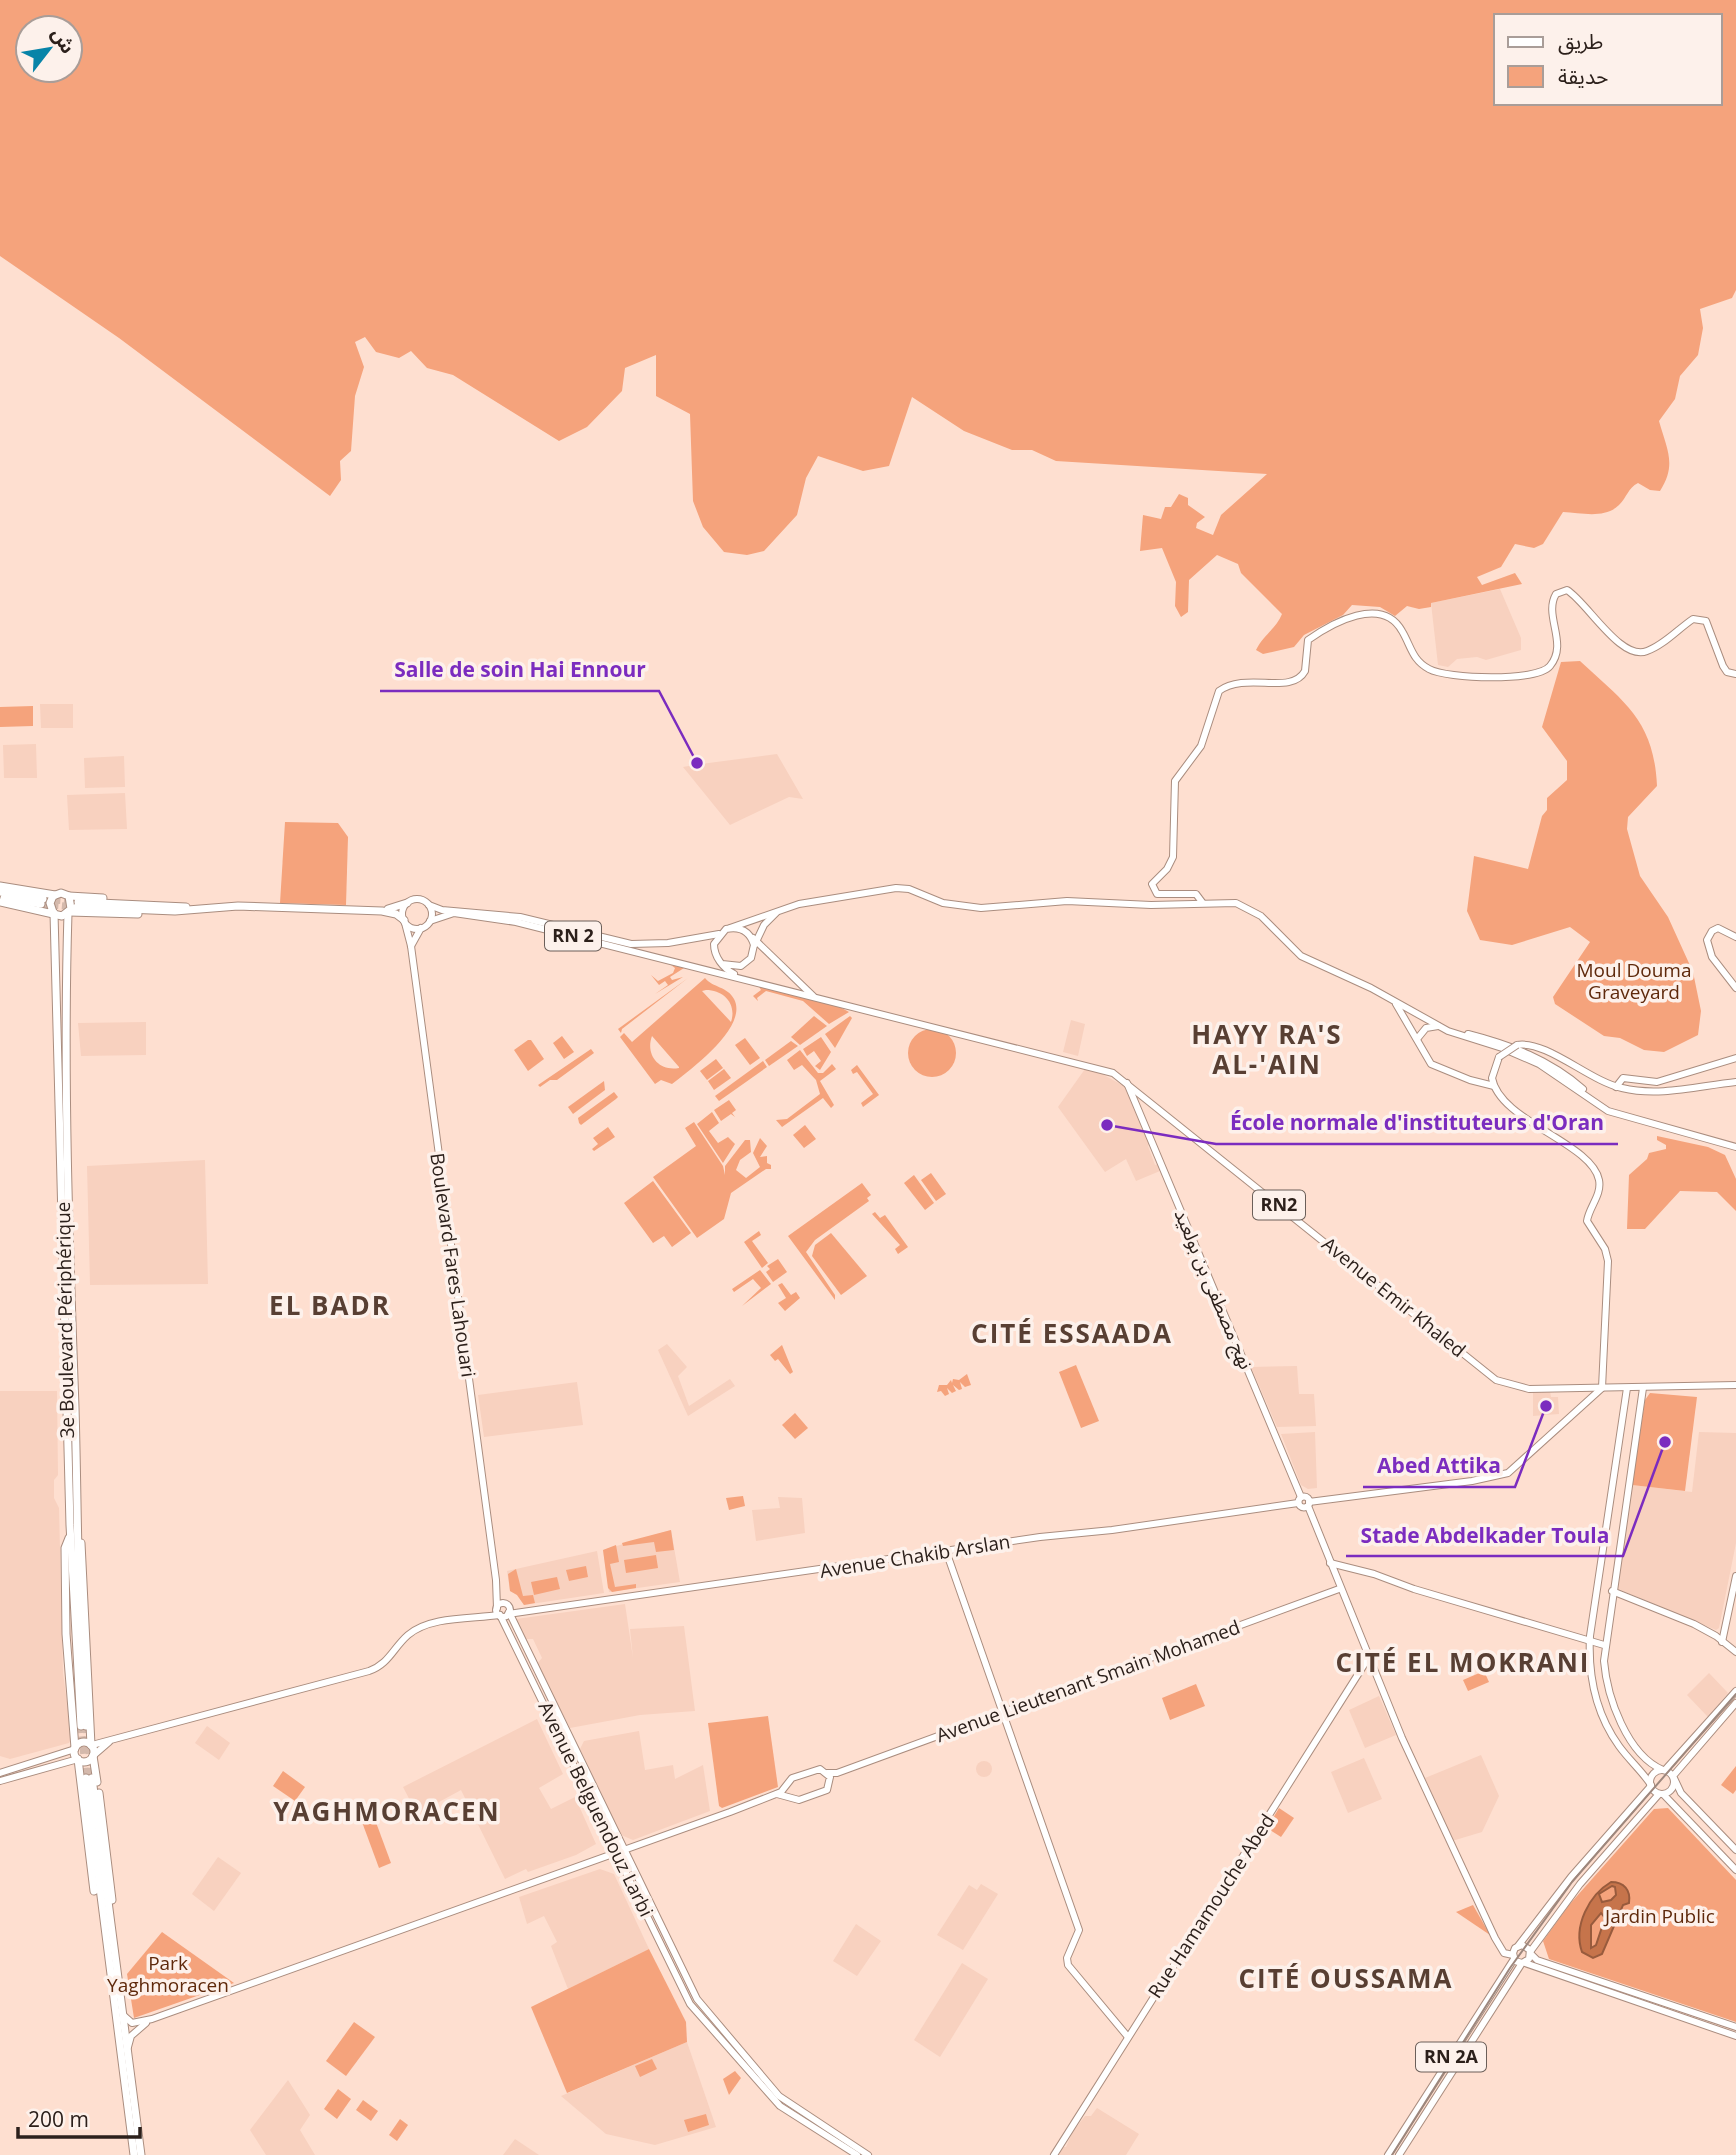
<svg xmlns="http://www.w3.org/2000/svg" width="1736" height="2155" font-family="'Open Sans','Noto Sans Arabic',sans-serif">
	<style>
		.built { fill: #f8d1bf }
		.green { fill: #f5a37c; fill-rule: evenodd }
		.water { fill: #c6744b; stroke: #985b3d; stroke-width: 2; fill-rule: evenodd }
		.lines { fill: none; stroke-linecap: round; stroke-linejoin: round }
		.highway-tunnel { stroke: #d4b9ac; stroke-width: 7; stroke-dasharray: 7 3.5; stroke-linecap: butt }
		.major-casing { stroke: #aa8d7f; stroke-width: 8 }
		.highway-casing { stroke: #aa8d7f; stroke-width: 9 }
		.major { stroke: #fff; stroke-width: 6 }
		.highway { stroke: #fff; stroke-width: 7 }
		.tram { stroke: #9d877d; stroke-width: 2 }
		.major-bridge-casing { stroke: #aa8d7f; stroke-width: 8; stroke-linecap: butt }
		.major-bridge { stroke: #fff; stroke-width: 6 }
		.labels { text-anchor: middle; stroke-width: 7; stroke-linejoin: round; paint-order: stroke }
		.shield { fill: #fdf1eb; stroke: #6b5f59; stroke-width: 2 }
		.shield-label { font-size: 18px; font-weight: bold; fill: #2c201b }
		.park-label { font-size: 19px; fill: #5f290b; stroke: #fdf1eb }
		.street-label { font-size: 19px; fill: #2c201b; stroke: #fdf1eb }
		.district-label { font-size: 26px; font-weight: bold; letter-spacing: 2px; fill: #583f33; stroke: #fdf1eb }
		.leader { fill: none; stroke: #7b2cbf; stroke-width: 2.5 }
		.callout-dot { fill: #7b2cbf; stroke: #fdf1eb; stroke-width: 2.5 }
		.callout-label { font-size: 21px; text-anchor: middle; font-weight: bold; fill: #7b2cbf; stroke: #fdf1eb; stroke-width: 7; stroke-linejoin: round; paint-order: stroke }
	</style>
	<rect width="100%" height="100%" fill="#fedfd0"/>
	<g class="built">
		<polygon points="1500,589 1521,638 1521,650 1486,660 1477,657 1457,659 1448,667 1438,665 1431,603"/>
		<polygon points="40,704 73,704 73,728 41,728"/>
		<polygon points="36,744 37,778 4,778 3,745"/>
		<polygon points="777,754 803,799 789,797 730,825 683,767 694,765 693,762 700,761 701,764"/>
		<polygon points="124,756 125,787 85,788 84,758"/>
		<polygon points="125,793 127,829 69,830 67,795"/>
		<polygon points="1071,1020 1085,1024 1078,1056 1063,1052"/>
		<polygon points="146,1022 146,1055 81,1056 78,1023"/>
		<polygon points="1085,1069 1102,1074 1124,1086 1150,1144 1148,1146 1155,1165 1158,1164 1160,1171 1136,1181 1126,1159 1105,1172 1058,1107"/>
		<polygon points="205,1160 208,1284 90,1285 87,1166"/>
		<polygon points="667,1344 687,1367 678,1376 689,1406 730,1379 735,1386 688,1416 658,1350"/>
		<polygon points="1297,1366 1299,1394 1314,1394 1316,1426 1277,1427 1251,1367"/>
		<polygon points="577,1382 583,1425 484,1437 478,1395"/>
		<polygon points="0,1391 57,1391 58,1475 54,1480 54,1498 59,1508 63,1673 72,1738 69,1743 10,1759 0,1756"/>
		<polygon points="1533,1391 1550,1391 1551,1397 1558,1397 1559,1414 1533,1416"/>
		<polygon points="1315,1432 1317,1488 1308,1489 1301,1485 1281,1434"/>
		<polygon points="1699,1432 1736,1433 1736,1543 1719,1628 1716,1630 1616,1588 1632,1485 1692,1492"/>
		<polygon points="778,1497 802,1498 805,1533 756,1541 752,1510 780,1508"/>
		<polygon points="671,1530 680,1582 609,1592 603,1550"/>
		<polygon points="597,1551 604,1593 524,1605 517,1595 510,1591 507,1571"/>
		<polygon points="625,1604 633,1658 630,1629 684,1626 695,1711 640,1715 570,1728 537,1664 542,1658 533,1639 525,1639 516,1619"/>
		<polygon points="1709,1673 1728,1693 1708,1717 1687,1695"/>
		<polygon points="1379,1696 1396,1735 1365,1748 1349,1710"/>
		<polygon points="537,1719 563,1774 539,1788 551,1809 575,1797 596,1844 576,1855 528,1872 526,1869 505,1879 461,1790 417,1814 403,1787"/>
		<polygon points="207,1726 230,1743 219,1760 195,1743"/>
		<polygon points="639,1731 645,1770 673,1765 675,1779 703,1765 710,1811 633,1840 621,1835 580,1749 584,1741"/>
		<polygon points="1481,1755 1499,1796 1482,1832 1452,1841 1425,1778"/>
		<polygon points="1364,1758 1382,1799 1348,1813 1331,1772"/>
		<circle cx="984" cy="1769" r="8"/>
		<polygon points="218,1857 241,1873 214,1911 192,1894"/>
		<polygon points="600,1869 614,1874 649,1949 568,1989 551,1946 557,1942 544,1916 527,1924 519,1897"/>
		<polygon points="981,1884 998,1894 963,1950 937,1935 969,1885 977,1890"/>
		<polygon points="856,1924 881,1941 857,1976 833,1961"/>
		<polygon points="962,1963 988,1979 940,2057 914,2040"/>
		<polygon points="687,2042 716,2127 655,2145 606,2134 561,2096"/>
		<polygon points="288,2080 310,2115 300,2130 315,2155 266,2155 250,2130"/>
		<polygon points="1097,2108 1139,2134 1126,2155 1058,2155 1062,2147 1066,2147 1072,2133 1085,2116 1091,2116"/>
		<polygon points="515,2139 539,2155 503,2155"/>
	</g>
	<g class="green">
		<path d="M0,0H1736V290L1732,298L1700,309L1703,328L1698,355L1680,376L1675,399L1659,421C1667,450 1677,464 1660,491L1650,490L1638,483C1628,488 1627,497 1619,505C1605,519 1582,513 1563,512L1543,544L1534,548L1515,544L1501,567L1477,577L1482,585L1515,573L1522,584L1431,603V607L1419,609L1407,606L1395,616L1380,607L1352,605L1343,615L1304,635L1294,647L1263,654L1256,650C1263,635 1276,629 1282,614L1241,573L1238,564L1217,555L1189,580L1188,612L1181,617L1175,606L1176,582L1162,548L1140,551L1143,515L1161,519L1165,507H1171L1179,494L1188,498V505L1205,517L1197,523L1196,528L1213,535L1221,515L1267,474L1056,461L1032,450H1012L964,431L912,397L889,466L863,471L818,456L806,478L797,515L764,551L747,555L724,552L703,527L693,501L690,414L656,396V355L625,368L622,391L587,427L559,441L453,375L427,368L411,351L399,358L376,352L365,337L355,342L364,367L355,396L351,451L340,461L341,480L330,496L119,338L0,256ZM1496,16H1720V103H1496ZM28,28H70V70H28Z"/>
		<path d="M1580,661C1624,702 1654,720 1657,786L1628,817L1627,829L1640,876L1668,917L1693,972L1701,1011L1698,1035L1664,1052L1644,1050L1620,1038L1604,1036L1555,1004L1553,997L1590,942L1570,927L1512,945L1480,940L1467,911L1474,856L1528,869L1542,816L1547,810V798L1567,780V761L1542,727L1561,662Z"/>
		<polygon points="33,706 33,726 0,727 0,707"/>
		<polygon points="285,822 338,823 348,837 346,905 280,903"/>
		<polygon points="671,965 684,968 670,977 672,980 683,977 655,994 668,985 665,981 659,985 651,975 658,981 673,973 675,968"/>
		<polygon points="688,978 622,1029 621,1033 618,1029"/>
		<path d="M705,978C713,988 727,986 734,999C749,1027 690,1070 672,1084L661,1080L655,1084L620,1037L624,1033L632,1042ZM706,990C724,990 737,1004 731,1022L702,991ZM652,1036L679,1067V1068C659,1072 645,1055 652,1036Z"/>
		<polygon points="758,985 838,1006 849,1012 829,1024 803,1001 766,991 757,998 758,1001 753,996 761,990"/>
		<polygon points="814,1016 827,1026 800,1045 791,1037"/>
		<polygon points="850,1016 852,1018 835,1048 825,1034"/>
		<circle cx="932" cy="1053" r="24"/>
		<polygon points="562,1036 574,1052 564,1059 553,1043"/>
		<polygon points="821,1037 831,1052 820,1070 815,1066 821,1061 814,1051 807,1056 803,1049"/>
		<polygon points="745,1038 760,1058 750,1065 735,1045"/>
		<polygon points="528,1040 531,1040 544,1059 528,1071 514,1050"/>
		<polygon points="791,1041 798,1046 769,1066 765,1060"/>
		<polygon points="591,1049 594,1053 557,1080 550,1080 540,1087 538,1085"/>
		<polygon points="800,1050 818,1073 823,1073 832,1064 836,1069 820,1081 834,1105 831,1108 823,1098 782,1127 776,1120 787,1119 820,1094 816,1080 802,1065 794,1070 787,1060"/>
		<polygon points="716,1059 723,1068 707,1080 700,1071"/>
		<polygon points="763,1061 767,1067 719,1101 715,1096"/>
		<polygon points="857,1065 879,1095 863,1107 861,1103 873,1094 857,1072 853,1074 851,1070"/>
		<polygon points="724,1069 731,1078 714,1090 708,1081"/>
		<polygon points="604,1081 605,1090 573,1114 568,1107"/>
		<polygon points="614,1092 618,1097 616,1099 581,1125 579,1123 578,1118"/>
		<polygon points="729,1100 736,1110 732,1113 735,1117 731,1114 721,1121 714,1110"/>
		<polygon points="712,1112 719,1123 709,1131 718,1143 728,1137 735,1144 723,1163 697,1124"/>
		<polygon points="694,1122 723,1166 725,1175 725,1166 745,1140 750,1140 751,1152 740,1160 736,1170 746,1178 760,1167 753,1153 760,1138 767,1146 760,1157 767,1156 767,1163 771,1165 771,1169 766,1169 731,1193 724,1219 697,1238 653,1177 696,1146 685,1128"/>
		<polygon points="805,1125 816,1139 804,1148 793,1135"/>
		<polygon points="608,1127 615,1137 594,1151 592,1149 598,1144 593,1138"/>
		<polygon points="1657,1136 1708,1147 1725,1155 1736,1179 1736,1211 1717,1192 1680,1191 1645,1229 1627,1229 1629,1175 1647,1159 1649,1153 1666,1149 1666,1145 1657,1140"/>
		<polygon points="931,1173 946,1194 936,1201 921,1180"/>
		<polygon points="914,1175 934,1203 925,1210 904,1183"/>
		<polygon points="653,1181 691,1233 672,1247 664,1236 653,1243 624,1203"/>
		<polygon points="862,1183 871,1195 867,1198 869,1201 815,1240 806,1252 835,1295 835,1300 788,1236"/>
		<polygon points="875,1212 880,1218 885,1215 908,1247 898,1254 895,1249 900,1245 872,1214"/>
		<polygon points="759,1231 761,1235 752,1241 768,1263 762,1268 744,1242"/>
		<polygon points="831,1233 867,1276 841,1295 812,1256 815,1245"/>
		<polygon points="778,1259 787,1272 773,1282 766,1272 770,1269 767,1266"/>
		<polygon points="760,1270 771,1284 742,1306 761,1288 753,1279 734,1292 732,1289"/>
		<polygon points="782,1283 791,1295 796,1292 800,1298 785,1311 778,1303 786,1298 778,1285"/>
		<polygon points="782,1345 793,1372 790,1374 778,1359 775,1361 770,1355"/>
		<polygon points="1076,1365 1099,1421 1081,1428 1059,1372"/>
		<polygon points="967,1374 971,1385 965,1387 960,1382 962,1389 959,1390 953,1385 956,1391 952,1393 947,1388 949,1394 945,1396 941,1391 937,1392 939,1385 947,1385 951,1380 952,1383 953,1379 959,1380"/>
		<polygon points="1650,1393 1697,1397 1685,1491 1632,1485 1645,1400"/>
		<polygon points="795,1413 808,1428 795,1439 782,1425"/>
		<polygon points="743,1496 745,1506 729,1510 726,1498"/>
		<polygon points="671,1530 674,1550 656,1552 654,1542 623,1546 622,1543 629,1541"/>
		<polygon points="616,1545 619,1562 610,1564 615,1587 636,1584 636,1588 612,1592 608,1588 603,1550"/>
		<polygon points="656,1555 658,1568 626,1573 624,1560"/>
		<polygon points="586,1566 588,1577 569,1581 566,1570"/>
		<polygon points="516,1569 523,1596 533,1595 535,1603 524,1605 517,1595 510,1591 508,1574"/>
		<polygon points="557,1577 560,1589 534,1595 531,1582"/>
		<polygon points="1484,1671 1489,1682 1468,1691 1463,1680"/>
		<polygon points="1196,1684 1205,1706 1170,1720 1162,1698"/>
		<polygon points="768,1716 778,1787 722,1808 719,1806 708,1723"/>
		<polygon points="1736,1766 1736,1790 1733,1794 1721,1785"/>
		<polygon points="283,1771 305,1787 295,1801 273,1786"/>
		<polygon points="1279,1808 1294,1818 1281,1837 1267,1828"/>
		<polygon points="1668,1808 1736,1880 1736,2022 1549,1959 1543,1941 1569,1905 1654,1809"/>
		<polygon points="374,1817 391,1863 379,1868 362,1822"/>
		<polygon points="1473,1905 1490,1935 1456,1912"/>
		<polygon points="162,1932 234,1983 134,2018 127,1974"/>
		<polygon points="649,1949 686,2022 687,2042 567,2093 531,2007"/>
		<polygon points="354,2022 375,2037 346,2076 326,2061"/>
		<polygon points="652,2059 657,2069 640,2077 635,2066"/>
		<polygon points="735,2071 741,2078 729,2095 723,2079"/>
		<polygon points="338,2089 351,2099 337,2119 324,2109"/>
		<polygon points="363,2100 378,2111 371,2121 356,2110"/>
		<polygon points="706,2114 709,2125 688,2132 684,2120"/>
		<polygon points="400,2119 408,2125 397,2141 389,2135"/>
	</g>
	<path class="water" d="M1611,1882C1624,1882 1631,1890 1629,1903L1623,1905L1602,1954L1593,1958L1582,1952C1573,1926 1589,1895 1611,1882ZM1612,1886L1615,1887L1616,1895L1611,1900L1602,1902L1599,1894ZM1601,1913L1605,1918L1596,1945L1591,1948V1925Z"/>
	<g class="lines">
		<g class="highway-tunnel">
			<polyline points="43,899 78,902"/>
			<polyline points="41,904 76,907"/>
			<polyline points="81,1726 86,1778"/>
			<polyline points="86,1726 92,1778"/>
		</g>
		<g class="major-casing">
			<g id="major">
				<circle cx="417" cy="914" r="15"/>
				<path d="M1202,902L1196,894H1157L1152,884L1167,869L1173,857L1175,781L1201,746L1219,691C1247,671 1291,696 1305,671L1308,640C1332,623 1382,595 1402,631C1411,646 1412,660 1429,669C1447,679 1537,682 1550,666C1569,643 1543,616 1556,594L1567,590C1587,602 1621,662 1647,651C1664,645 1678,629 1693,619L1706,621L1723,666L1727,672L1736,674"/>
				<polyline points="429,905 442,910 520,917 631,944 668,943 719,934"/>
				<polyline points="430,921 454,913 516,922 1113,1073 1496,1380 1529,1389 1736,1385"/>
				<polyline points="405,923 411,946 496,1580 497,1608"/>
				<polyline points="730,928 799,904 896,888 909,889 943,903 981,908 1067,901 1151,905 1236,903 1261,916 1301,956 1371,988 1448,1031 1502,1048 1539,1064 1608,1111 1736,1147"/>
				<polyline points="1736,937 1718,928 1712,931 1707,940 1712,957 1736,988"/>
				<polyline points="753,938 813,996"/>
				<polyline points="755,944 764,925 776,913"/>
				<polyline points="411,946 421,928"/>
				<path d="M722,964L741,966L751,958L754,945C750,931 740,926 726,929L714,944C714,957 723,968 734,974"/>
				<polyline points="1396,1004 1431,1064 1470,1080 1494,1086"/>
				<path d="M1468,1034C1511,1045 1550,1060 1583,1089"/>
				<polyline points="1417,1039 1426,1028 1438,1026"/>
				<path d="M1517,1045C1547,1040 1589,1081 1622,1088C1659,1097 1698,1086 1736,1082"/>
				<polyline points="1127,1083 1301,1497"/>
				<polyline points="1616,1087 1623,1078 1657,1082 1736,1058"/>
				<path d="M1627,1388L1590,1636C1588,1675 1596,1714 1619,1746C1629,1760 1642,1771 1651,1785"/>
				<path d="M1643,1388L1604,1661C1607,1697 1627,1755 1663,1770"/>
				<circle cx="1304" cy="1502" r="5.5"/>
				<path d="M1309,1502L1472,1481L1508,1473L1602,1388L1608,1261L1605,1249L1587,1221C1589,1207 1602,1195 1599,1180C1592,1143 1499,1121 1492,1078L1499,1057"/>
				<polyline points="1308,1506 1402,1738 1495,1938 1504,1953 1513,1955"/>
				<polyline points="946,1551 1079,1930 1067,1958 1068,1965 1128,2037"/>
				<polyline points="1330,1563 1374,1574 1414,1589 1604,1645"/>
				<polyline points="1612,1591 1694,1624 1716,1636 1736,1652"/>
				<circle cx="503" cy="1610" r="7"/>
				<polyline points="509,1612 697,1999 779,2096 868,2155"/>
				<polyline points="508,1614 1040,1537 1112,1530 1298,1503"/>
				<polyline points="500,1615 690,2004 780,2106 857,2155"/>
				<polyline points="1722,1642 1736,1576"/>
				<polyline points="1736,1703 1673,1776 1681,1793 1736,1850"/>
				<path d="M92,1745L369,1671C389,1664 393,1648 408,1635C430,1616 472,1619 499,1615"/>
				<polyline points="94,1755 109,1742"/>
				<circle cx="1662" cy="1782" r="12"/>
				<polyline points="1665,1770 1736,1691"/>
				<polyline points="0,1773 75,1749"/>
				<polyline points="827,1773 837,1773 1339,1589"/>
				<polyline points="0,1781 78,1759"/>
				<polyline points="1664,1795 1736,1870"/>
				<polyline points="1518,1946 1571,1877 1651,1786"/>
				<polyline points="1530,1952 1580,1884 1659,1794"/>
				<polyline points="1531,1954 1537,1960 1736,2027"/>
				<polyline points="1525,1963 1736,2036"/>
				<polyline points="123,2015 132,2023 152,2019 730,1812 781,1792 792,1778 820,1769 830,1777 827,1790 799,1800 777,1794"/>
				<polyline points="128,2047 131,2036 146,2023"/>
				<polyline points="1054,2155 1369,1657"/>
				<polyline points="1388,2155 1514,1959"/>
				<polyline points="1399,2155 1522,1963 1529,1959 1530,1950 1522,1945 1515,1948 1513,1953 1515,1961 1522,1963"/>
			</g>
		</g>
		<g class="highway-casing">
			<g id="highway">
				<polyline points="0,886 55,895"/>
				<polyline points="0,892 43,899"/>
				<polyline points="69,896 103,898"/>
				<polyline points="4,898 41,904"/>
				<polyline points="0,902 62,916 71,909 69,896 61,893 53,896 50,903 53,912"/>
				<polyline points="78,902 186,907"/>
				<polyline points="77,907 175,911 238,906 382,911 396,914 404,920"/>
				<polyline points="388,909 407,903"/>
				<polyline points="69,912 138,914"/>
				<polyline points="54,913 70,1525 81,1726"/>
				<path d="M68,913C63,1077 69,1243 75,1407C78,1513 77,1620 86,1726"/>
				<polyline points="69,1538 65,1548 66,1634 75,1748"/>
				<polyline points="81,1543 91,1745"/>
				<circle cx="84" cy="1752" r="10"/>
				<polyline points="93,1756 97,1782"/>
				<polyline points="78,1759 94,1891"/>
				<polyline points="86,1778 134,2155"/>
				<polyline points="92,1778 141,2155"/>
				<polyline points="99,1793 112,1900"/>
			</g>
		</g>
		<use href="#major" class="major"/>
		<use href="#highway" class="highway"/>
		<polyline class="tram" points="1392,2155 1510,1968 1572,1882 1736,1694"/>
		<g class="major-bridge-casing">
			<polyline id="major-bridge" points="1499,1057 1517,1045"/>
		</g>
		<use href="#major-bridge" class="major-bridge"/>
	</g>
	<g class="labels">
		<g class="shield">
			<rect x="545" y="921.5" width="56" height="29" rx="5"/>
			<rect x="1253" y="1190.5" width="52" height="29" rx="5"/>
			<rect x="1416" y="2042.5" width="70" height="29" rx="5"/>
		</g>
		<g class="shield-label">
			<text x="573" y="942">RN 2</text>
			<text x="1279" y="1211">RN2</text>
			<text x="1451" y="2063">RN 2A</text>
		</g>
		<g class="park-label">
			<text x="1634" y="977">Moul Douma<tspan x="1634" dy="22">Graveyard</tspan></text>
			<text x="1660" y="1923">Jardin Public</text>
			<text x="168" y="1970">Park<tspan x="168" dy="22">Yaghmoracen</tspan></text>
		</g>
		<g class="street-label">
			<text transform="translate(453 1265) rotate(82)" y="7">Boulevard Fares Lahouari</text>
			<text transform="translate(1214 1289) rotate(67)" y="7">نهج مصطفى بن بولعيد</text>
			<text transform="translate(1394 1297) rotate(39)" y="7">Avenue Emir Khaled</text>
			<text transform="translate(65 1320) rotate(-91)" y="7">3e Boulevard Périphérique</text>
			<text transform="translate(915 1556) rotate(-9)" y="7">Avenue Chakib Arslan</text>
			<text transform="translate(1088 1681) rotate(-20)" y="7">Avenue Lieutenant Smain Mohamed</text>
			<text transform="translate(596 1809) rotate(64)" y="7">Avenue Belguendouz Larbi</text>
			<text transform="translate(1211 1906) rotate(-57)" y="7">Rue Hamamouche Abed</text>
		</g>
		<g class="district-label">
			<text x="1267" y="1044">HAYY RA'S<tspan x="1267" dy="30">AL-'AIN</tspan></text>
			<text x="330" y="1315">EL BADR</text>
			<text x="1072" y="1343">CITÉ ESSAADA</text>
			<text x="1463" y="1672">CITÉ EL MOKRANI</text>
			<text x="387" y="1821">YAGHMORACEN</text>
			<text x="1346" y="1988">CITÉ OUSSAMA</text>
		</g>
	</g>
	<path class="leader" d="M697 763L659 691H380M1107 1125L1216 1144H1618M1546 1406L1515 1487H1363M1665 1442L1623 1556H1346"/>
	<g class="callout-dot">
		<circle cx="697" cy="763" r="7"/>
		<circle cx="1107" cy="1125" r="7"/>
		<circle cx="1546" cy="1406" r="7"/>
		<circle cx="1665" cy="1442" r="7"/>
	</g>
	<g class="callout-label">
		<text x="520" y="677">Salle de soin Hai Ennour</text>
		<text x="1417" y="1130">École normale d'instituteurs d'Oran</text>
		<text x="1439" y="1473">Abed Attika</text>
		<text x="1485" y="1543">Stade Abdelkader Toula</text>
	</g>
	<rect x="1494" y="14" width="228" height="91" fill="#fdf1eb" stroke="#a99d98" stroke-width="2"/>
	<rect x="1508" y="37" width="35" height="10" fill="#ffffff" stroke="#a99d98" stroke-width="2"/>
	<text x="1558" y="49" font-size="21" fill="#2c201b">طريق</text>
	<rect x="1508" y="66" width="35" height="21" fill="#f5a37c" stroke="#a99d98" stroke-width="2"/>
	<text x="1558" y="84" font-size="21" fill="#2c201b">حديقة</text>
	<g transform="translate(49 49) rotate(59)"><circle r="33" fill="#fdf1eb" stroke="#a99d98" stroke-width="2"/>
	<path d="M0-5L12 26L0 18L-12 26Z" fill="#0884a8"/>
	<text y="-10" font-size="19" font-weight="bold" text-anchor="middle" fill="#2c201b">ش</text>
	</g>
	<path d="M18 2127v10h122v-10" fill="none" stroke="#2c201b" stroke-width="3.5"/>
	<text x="28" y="2127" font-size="21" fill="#2c201b" stroke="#fdf1eb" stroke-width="5" paint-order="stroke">200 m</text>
</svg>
